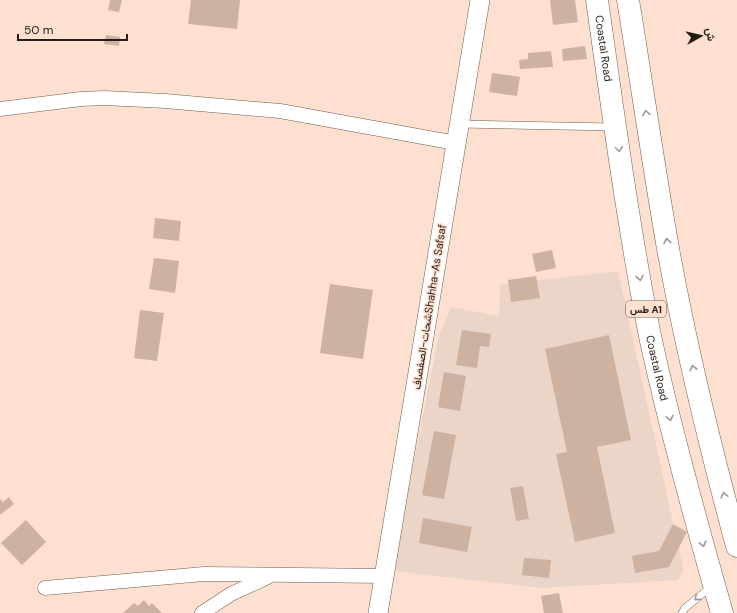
<svg xmlns="http://www.w3.org/2000/svg" width="737" height="613" font-family="'DM Sans',Vazirmatn,sans-serif">
	<style>
		.industrial { fill: #ebd4c8 }
		.building { fill: #cdb1a1 }
		.lines { fill: none; stroke-linecap: round; stroke-linejoin: round }
		.lane-casing { stroke: #745b4d; stroke-width: 8 }
		.street-casing { stroke: #745b4d; stroke-width: 15 }
		.secondary-casing { stroke: #745b4d; stroke-width: 20 }
		.highway-casing { stroke: #745b4d; stroke-width: 23 }
		.lane { stroke: #fff; stroke-width: 7 }
		.street { stroke: #fff; stroke-width: 14 }
		.secondary { stroke: #fff; stroke-width: 19 }
		.highway { stroke: #fff; stroke-width: 22 }
		.oneway { stroke: #9d9895 }
		.labels { text-anchor: middle; stroke-width: 3; stroke-linejoin: round; paint-order: stroke }
		.shield { fill: #fee0d0; stroke: #66554c; stroke-width: 1 }
		.shield-label { font-size: 10px; font-weight: bold; fill: #251a14 }
		.street-label { font-size: 11px; fill: #251a14; stroke: #fee0d0 }
	</style>
	<rect width="100%" height="100%" fill="#fee0d0"/>
	<polygon class="industrial" points="618,271 684,572 677,580 541,588 392,571 439,335 451,307 499,316 500,285"/>
	<g class="building">
		<polygon points="110,0 122,0 119,12 108,10"/>
		<polygon points="191,0 240,0 237,29 188,24"/>
		<polygon points="550,0 575,0 578,22 553,25"/>
		<polygon points="106,35 120,37 119,46 104,44"/>
		<polygon points="585,46 587,59 563,61 562,49"/>
		<polygon points="551,51 553,67 520,69 519,60 528,59 528,53"/>
		<polygon points="492,73 520,77 517,96 489,92"/>
		<polygon points="155,218 181,221 179,241 153,238"/>
		<polygon points="552,250 556,268 536,272 532,254"/>
		<polygon points="154,258 179,261 175,293 149,289"/>
		<polygon points="536,276 540,298 511,302 508,280"/>
		<polygon points="330,284 373,290 363,359 320,353"/>
		<polygon points="140,310 164,313 157,361 134,358"/>
		<polygon points="462,330 491,334 489,347 480,346 477,368 456,365"/>
		<polygon points="609,335 631,440 597,447 615,533 575,542 556,454 567,452 545,349"/>
		<polygon points="444,372 466,376 460,411 438,407"/>
		<polygon points="434,431 456,435 444,499 422,495"/>
		<polygon points="523,486 529,519 516,521 510,488"/>
		<polygon points="9,497 14,504 0,515 0,499 3,502"/>
		<polygon points="423,518 472,527 467,552 419,543"/>
		<polygon points="26,520 46,542 22,565 1,543"/>
		<polygon points="673,524 687,532 669,567 635,573 632,556 659,551"/>
		<polygon points="524,558 551,560 549,578 522,575"/>
		<polygon points="559,593 563,613 544,613 541,596"/>
		<polygon points="144,600 149,606 152,603 162,613 123,613 134,603 138,606"/>
	</g>
	<g class="lines">
		<g class="lane-casing">
			<g id="lane">
				<polyline points="460,124 614,127"/>
				<polyline points="682,613 685,608 711,587"/>
			</g>
		</g>
		<g class="street-casing">
			<g id="street">
				<polyline points="0,109 81,99 104,98 165,101 280,111 456,143"/>
				<polyline points="45,588 204,574 384,576"/>
				<polyline points="202,613 231,594 268,577"/>
			</g>
		</g>
		<g class="secondary-casing">
			<polyline id="secondary" points="378,613 480,0"/>
		</g>
		<g class="highway-casing">
			<g id="highway">
				<path id="s1" d="M597,0C613,112 628,225 650,336C670,429 696,522 722,613"/>
				<path d="M628,0C642,85 654,170 669,254C687,352 711,450 737,546"/>
			</g>
		</g>
		<use href="#lane" class="lane"/>
		<use href="#street" class="street"/>
		<use href="#secondary" class="secondary"/>
		<use href="#highway" class="highway"/>
	</g>
	<defs><path id="oneway-chevron" d="M-2-3.5L2.5 0L-2 3.5" fill="none" stroke-width="1.6" stroke-linecap="round" stroke-linejoin="round"/></defs>
	<g class="oneway">
		<use href="#oneway-chevron" transform="translate(646 113) rotate(-99)"/>
		<use href="#oneway-chevron" transform="translate(619 149) rotate(82)"/>
		<use href="#oneway-chevron" transform="translate(667 241) rotate(-100)"/>
		<use href="#oneway-chevron" transform="translate(640 278) rotate(80)"/>
		<use href="#oneway-chevron" transform="translate(693 368) rotate(-103)"/>
		<use href="#oneway-chevron" transform="translate(670 418) rotate(77)"/>
		<use href="#oneway-chevron" transform="translate(724 495) rotate(-104)"/>
		<use href="#oneway-chevron" transform="translate(703 544) rotate(75)"/>
		<use href="#oneway-chevron" transform="translate(697 598) rotate(140)"/>
	</g>
	<g class="labels">
		<rect class="shield" x="626" y="301" width="40" height="16" rx="3"/>
		<g class="shield-label">
			<text x="646" y="313">طس A1</text>
		</g>
		<g class="street-label">
			<text dy="4" stroke="none"><textPath href="#s1" startOffset="49">Coastal Road</textPath></text>
			<text transform="translate(429 307) rotate(-81)" y="4">شحات-الصفصافShahha-As Safsaf</text>
			<text dy="4" stroke="none"><textPath href="#s1" startOffset="373">Coastal Road</textPath></text>
		</g>
	</g>
	<g transform="translate(701 36) rotate(82)" stroke="#fee0d0" stroke-width="3" paint-order="stroke">
	<path d="M0-3L7 15L0 10L-7 15Z" fill="#251a14"/>
	<text y="-6" font-size="11" font-weight="bold" text-anchor="middle" fill="#251a14">ش</text>
	</g>
	<path d="M18 34v6h109v-6" fill="none" stroke="#251a14" stroke-width="2"/>
	<text x="24" y="34" font-size="12" fill="#251a14" stroke="#fee0d0" stroke-width="3" paint-order="stroke">50 m</text>
</svg>
